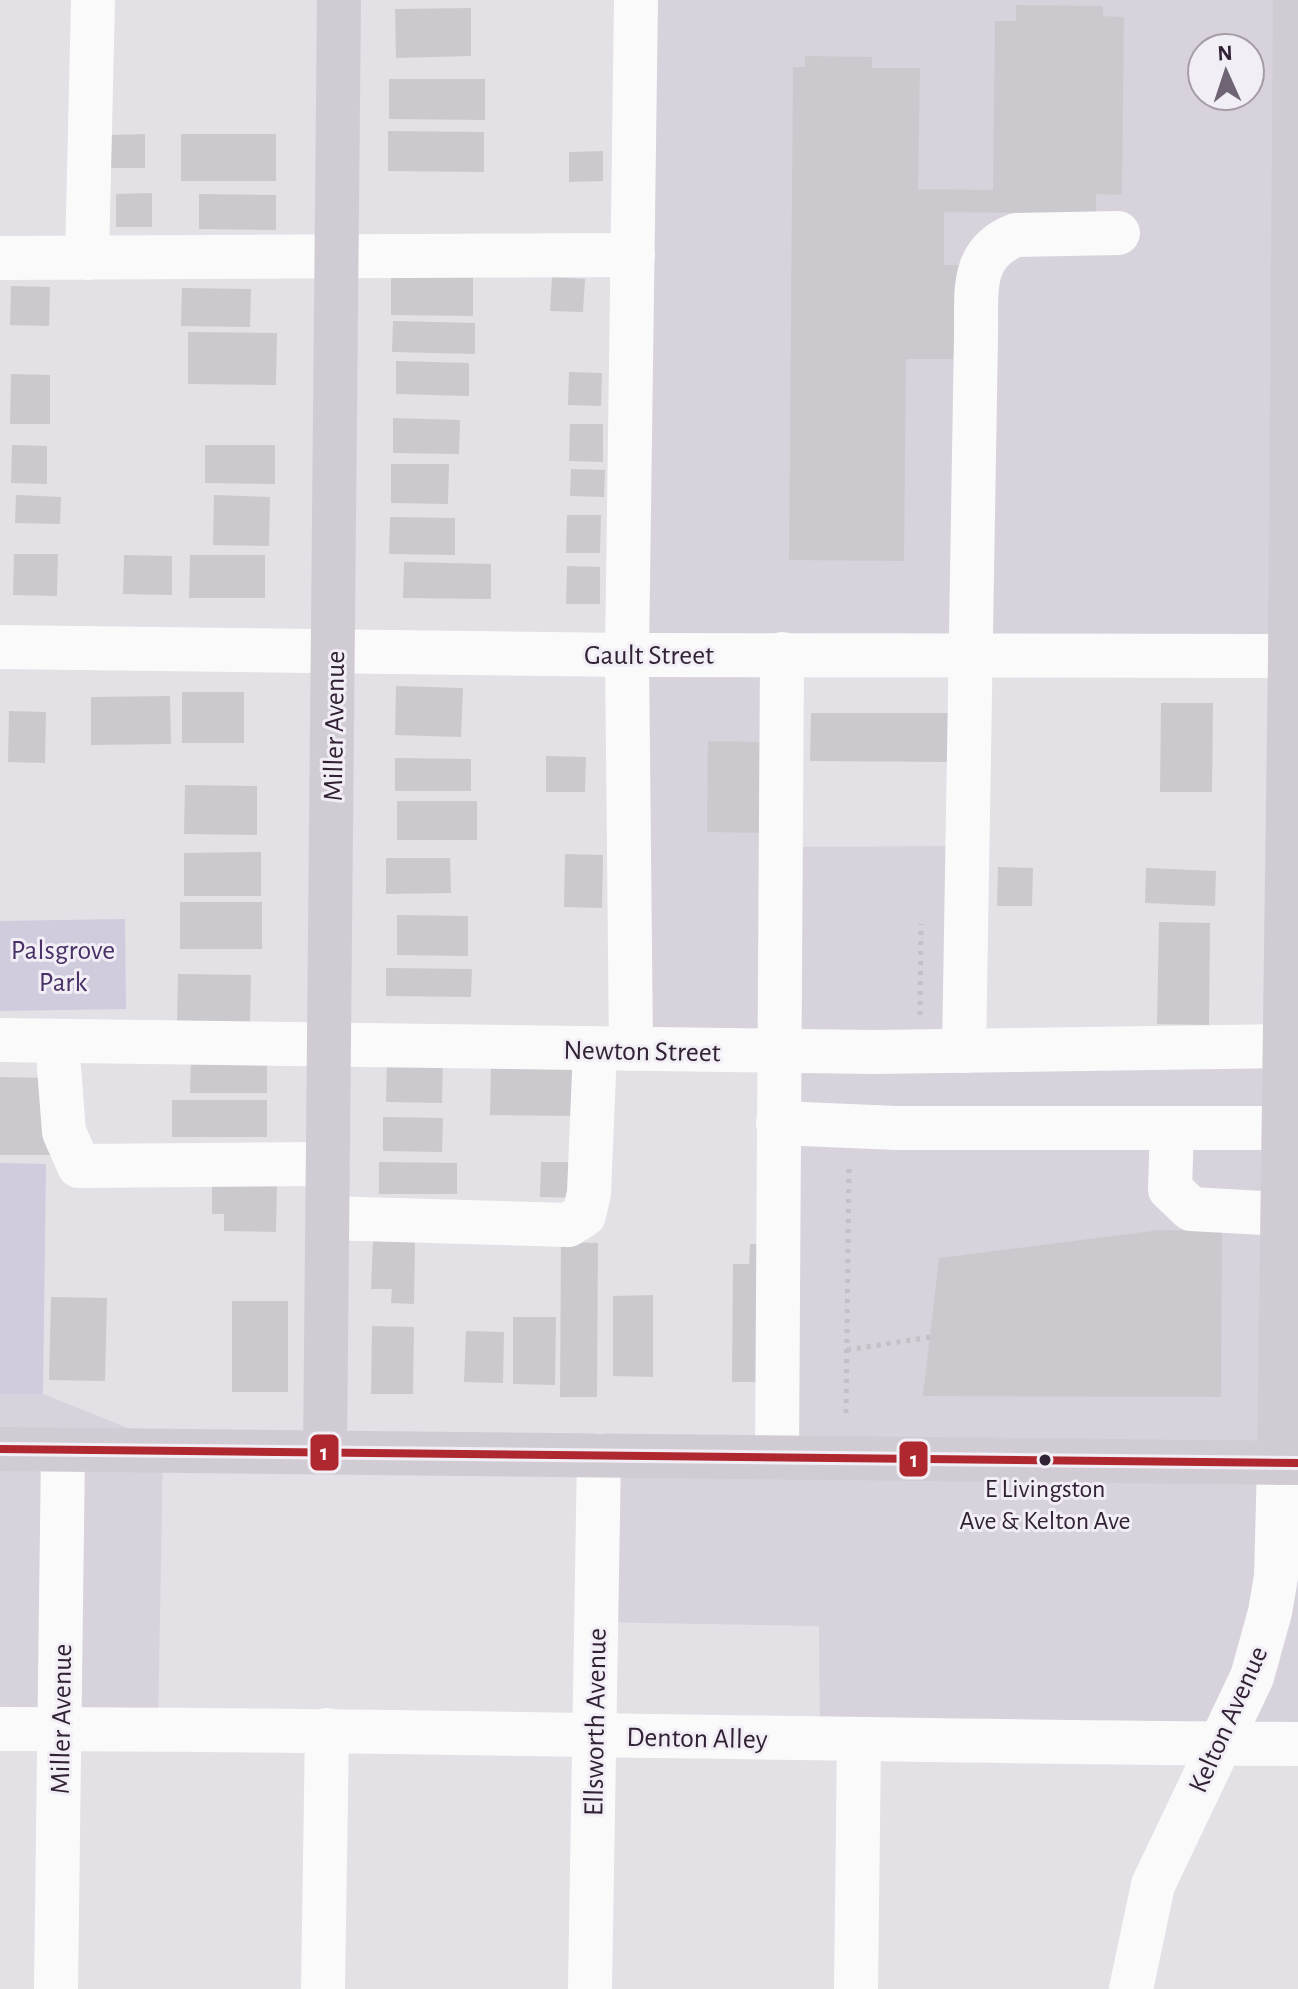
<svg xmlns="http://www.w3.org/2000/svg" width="1298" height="1989" font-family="'Alegreya Sans',sans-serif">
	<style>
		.built { fill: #d7d2db; fill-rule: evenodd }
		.green { fill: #d1cbde }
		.building { fill: #ccc9ce; stroke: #ccc9ce; stroke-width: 2 }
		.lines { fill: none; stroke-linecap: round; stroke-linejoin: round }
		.path { stroke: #c5bfc6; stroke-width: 5; stroke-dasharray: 4 6; stroke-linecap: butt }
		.minor { stroke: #fbfafb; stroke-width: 44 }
		.major { stroke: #d1ccd3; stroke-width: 44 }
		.bus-1-casing { stroke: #f2eef5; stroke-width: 14 }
		.bus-1 { stroke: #af272f; stroke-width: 8 }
		.bus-dot { fill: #312235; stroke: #f2eef5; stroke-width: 3 }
		.labels { text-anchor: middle; stroke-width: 6; stroke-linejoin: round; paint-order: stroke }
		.bus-label { font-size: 26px; fill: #312235; stroke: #f2eef5 }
		.street-label { font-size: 28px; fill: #312235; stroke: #f2eef5 }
		.park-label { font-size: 28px; fill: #493167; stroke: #f2eef5 }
		.line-badge { stroke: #f2eef5; stroke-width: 3 }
		.badge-label { font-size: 22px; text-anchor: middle; font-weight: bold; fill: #fff }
	</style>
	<rect width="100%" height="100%" fill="#e3e0e6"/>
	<g class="built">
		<path d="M631,0H1289L1290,662L786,653L785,847L979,846L975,1049L1281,1050L1298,1214V1747L820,1743L819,1626L588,1622L595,1451L784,1454L791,1048L624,1047ZM1202,48H1250V96H1202Z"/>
		<polygon points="0,1394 43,1394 163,1442 158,1730 0,1730"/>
	</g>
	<g class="green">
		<polygon points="125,919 126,1009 0,1011 0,921"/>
		<polygon points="0,1163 46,1164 43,1394 0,1394"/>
	</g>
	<g class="building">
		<polygon points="1017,6 1102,7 1102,17 1123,18 1121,194 1095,193 1095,222 1036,222 1036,212 943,211 943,266 959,266 958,358 905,358 903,560 790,559 794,68 806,68 806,57 871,58 871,69 919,69 917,190 994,191 996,22 1017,22"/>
		<polygon points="470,9 470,55 397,57 396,10"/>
		<polygon points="390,80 484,80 484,119 390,118"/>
		<polygon points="389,132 483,133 483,171 389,170"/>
		<polygon points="144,135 144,167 110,167 110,136"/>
		<rect x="182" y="135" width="93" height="45"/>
		<polygon points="602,152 602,180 570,181 570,153"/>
		<polygon points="151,194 151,226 117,226 117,195"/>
		<polygon points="200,195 275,196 275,229 200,228"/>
		<polygon points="392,276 472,277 472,315 392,314"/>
		<polygon points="553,278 584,280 582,311 551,310"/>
		<polygon points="12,287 49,288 48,325 11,324"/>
		<polygon points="183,289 250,290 249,326 182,325"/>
		<polygon points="394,322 474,324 474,353 393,351"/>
		<polygon points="189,333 276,334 275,384 189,383"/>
		<polygon points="397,362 468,364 468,395 397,393"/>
		<polygon points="570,373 601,374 600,405 569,404"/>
		<polygon points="12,375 49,376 49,423 11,423"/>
		<polygon points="394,419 459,421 458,453 394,452"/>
		<polygon points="571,425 602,425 602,461 570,460"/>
		<polygon points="13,446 46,447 46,483 12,482"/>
		<polygon points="206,446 274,446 274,483 206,482"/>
		<polygon points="392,465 448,465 447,503 392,502"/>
		<polygon points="572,470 604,471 603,496 571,495"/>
		<polygon points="17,496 60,498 59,523 16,522"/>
		<polygon points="215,496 269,498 268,545 214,544"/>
		<polygon points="568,516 600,516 599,552 567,552"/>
		<polygon points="391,518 454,519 454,554 390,553"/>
		<polygon points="15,555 57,555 56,595 14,594"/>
		<polygon points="125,556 171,557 171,594 124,593"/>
		<polygon points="191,556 264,556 264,597 190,597"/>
		<polygon points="405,563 490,565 490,598 404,597"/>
		<polygon points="568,567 599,568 599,603 567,603"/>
		<polygon points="397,687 462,689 460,736 396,734"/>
		<rect x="183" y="693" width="60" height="49"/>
		<polygon points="169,697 170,743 92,744 92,698"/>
		<polygon points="1162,704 1212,704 1211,791 1161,791"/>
		<polygon points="10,712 45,713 44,762 9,761"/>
		<polygon points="812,714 950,714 949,761 811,760"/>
		<polygon points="709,742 761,743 760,832 708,831"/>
		<polygon points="547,757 585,758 584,791 547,791"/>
		<polygon points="396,759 470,760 470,790 396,790"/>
		<polygon points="186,786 256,787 256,834 185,833"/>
		<rect x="398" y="802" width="78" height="37"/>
		<polygon points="260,853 260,895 185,895 185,854"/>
		<polygon points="566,855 602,856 601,907 565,906"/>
		<polygon points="387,859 449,859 450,892 387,893"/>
		<polygon points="999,868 1032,869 1031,905 998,905"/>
		<polygon points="1147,869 1215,872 1214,905 1146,902"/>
		<rect x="181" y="903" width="80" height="45"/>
		<polygon points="398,916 467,917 467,955 398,954"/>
		<polygon points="1160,923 1209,924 1208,1024 1158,1023"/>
		<polygon points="387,969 471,970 470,996 387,995"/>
		<polygon points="179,975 250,976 249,1023 178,1022"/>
		<polygon points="388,1059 442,1060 441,1102 387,1101"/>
		<polygon points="192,1060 266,1061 266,1092 191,1092"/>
		<polygon points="492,1064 578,1065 577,1115 491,1114"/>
		<polygon points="0,1078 50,1079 49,1154 0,1154"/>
		<rect x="173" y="1101" width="93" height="35"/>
		<polygon points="384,1118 442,1119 441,1151 384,1150"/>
		<polygon points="380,1163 456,1164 456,1193 380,1193"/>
		<polygon points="542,1163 580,1163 580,1197 541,1196"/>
		<polygon points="213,1185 276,1186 275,1231 225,1230 225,1213 213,1213"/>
		<polygon points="1160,1231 1221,1232 1220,1396 924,1395 940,1259"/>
		<polygon points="374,1242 414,1243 413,1303 392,1302 393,1288 372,1288"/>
		<polygon points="562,1243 597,1244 596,1396 561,1396"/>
		<polygon points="751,1245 764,1245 763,1381 733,1381 734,1265 750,1265"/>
		<polygon points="652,1296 652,1376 614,1375 614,1297"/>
		<polygon points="52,1298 106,1299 104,1380 50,1379"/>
		<rect x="233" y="1302" width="54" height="89"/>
		<polygon points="514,1318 555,1318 554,1384 514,1383"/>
		<polygon points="373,1327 413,1328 412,1393 372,1393"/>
		<polygon points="467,1332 503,1333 502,1382 465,1381"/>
	</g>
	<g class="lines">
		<g class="path">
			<polyline points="920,1015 921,924"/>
			<polyline points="847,1350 931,1337"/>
			<polyline points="846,1413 849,1163"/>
		</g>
		<g class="minor">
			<polyline points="0,258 633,255"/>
			<polyline points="87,258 93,0"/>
			<polyline points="0,647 627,655 1298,656"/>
			<polyline points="0,1040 873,1052 1298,1046"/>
			<polyline points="57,1041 64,1132 79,1166 328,1164"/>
			<polyline points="631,1049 627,655 636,0"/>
			<path d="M964,1051L976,336C977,293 969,253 1016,235L1118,233"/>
			<polyline points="778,1123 897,1128 1284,1128"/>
			<polyline points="1172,1128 1170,1189 1191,1209 1298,1215"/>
			<polyline points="327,1218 568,1225 584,1215 589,1193 595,1049"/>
			<polyline points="777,1457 782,654"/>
			<path d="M0,1729C433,1729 865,1742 1298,1744"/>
			<polyline points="56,1989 63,1450"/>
			<polyline points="323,1989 327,1730"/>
			<polyline points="590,1989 599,1455"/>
			<polyline points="856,1989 859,1741"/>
			<polyline points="1131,1989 1153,1885 1252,1677 1270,1612 1276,1577 1279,1463"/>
		</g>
		<g class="major">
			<polyline points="0,1449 1298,1463"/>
			<polyline points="325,1452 339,0"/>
			<polyline points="1279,1463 1290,656 1295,0"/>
		</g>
		<g class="bus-1-casing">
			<polyline id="bus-1" points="0,1449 1298,1463"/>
		</g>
		<use href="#bus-1" class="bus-1"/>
	</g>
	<circle class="bus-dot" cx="1045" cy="1460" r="7"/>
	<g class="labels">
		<g class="bus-label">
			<text x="1045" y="1497">E Livingston<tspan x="1045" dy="32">Ave &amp; Kelton Ave</tspan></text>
		</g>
		<g class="street-label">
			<text x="649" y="664">Gault Street</text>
			<text transform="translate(333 726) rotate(-89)" y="10">Miller Avenue</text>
			<text transform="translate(642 1050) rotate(1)" y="10">Newton Street</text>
			<text transform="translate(60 1719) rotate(-89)" y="10">Miller Avenue</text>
			<text transform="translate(1227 1719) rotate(-66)" y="10">Kelton Avenue</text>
			<text transform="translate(594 1722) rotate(-89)" y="10">Ellsworth Avenue</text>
			<text transform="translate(697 1737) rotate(1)" y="10">Denton Alley</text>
		</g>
		<g class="park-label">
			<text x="63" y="959">Palsgrove<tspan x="63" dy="32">Park</tspan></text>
		</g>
	</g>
	<g class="line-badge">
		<rect x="309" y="1433" width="31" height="39" rx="8" fill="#af272f"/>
		<rect x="898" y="1440" width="31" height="38" rx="8" fill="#af272f"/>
	</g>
	<g class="badge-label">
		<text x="324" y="1460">1</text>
		<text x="914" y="1467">1</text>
	</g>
	<g transform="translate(1226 72) rotate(357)"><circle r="38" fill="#f2eef5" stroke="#a59ca8" stroke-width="2"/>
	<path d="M0-6L14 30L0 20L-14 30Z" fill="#6f6473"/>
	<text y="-12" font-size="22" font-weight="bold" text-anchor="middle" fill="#312235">N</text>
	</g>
</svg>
